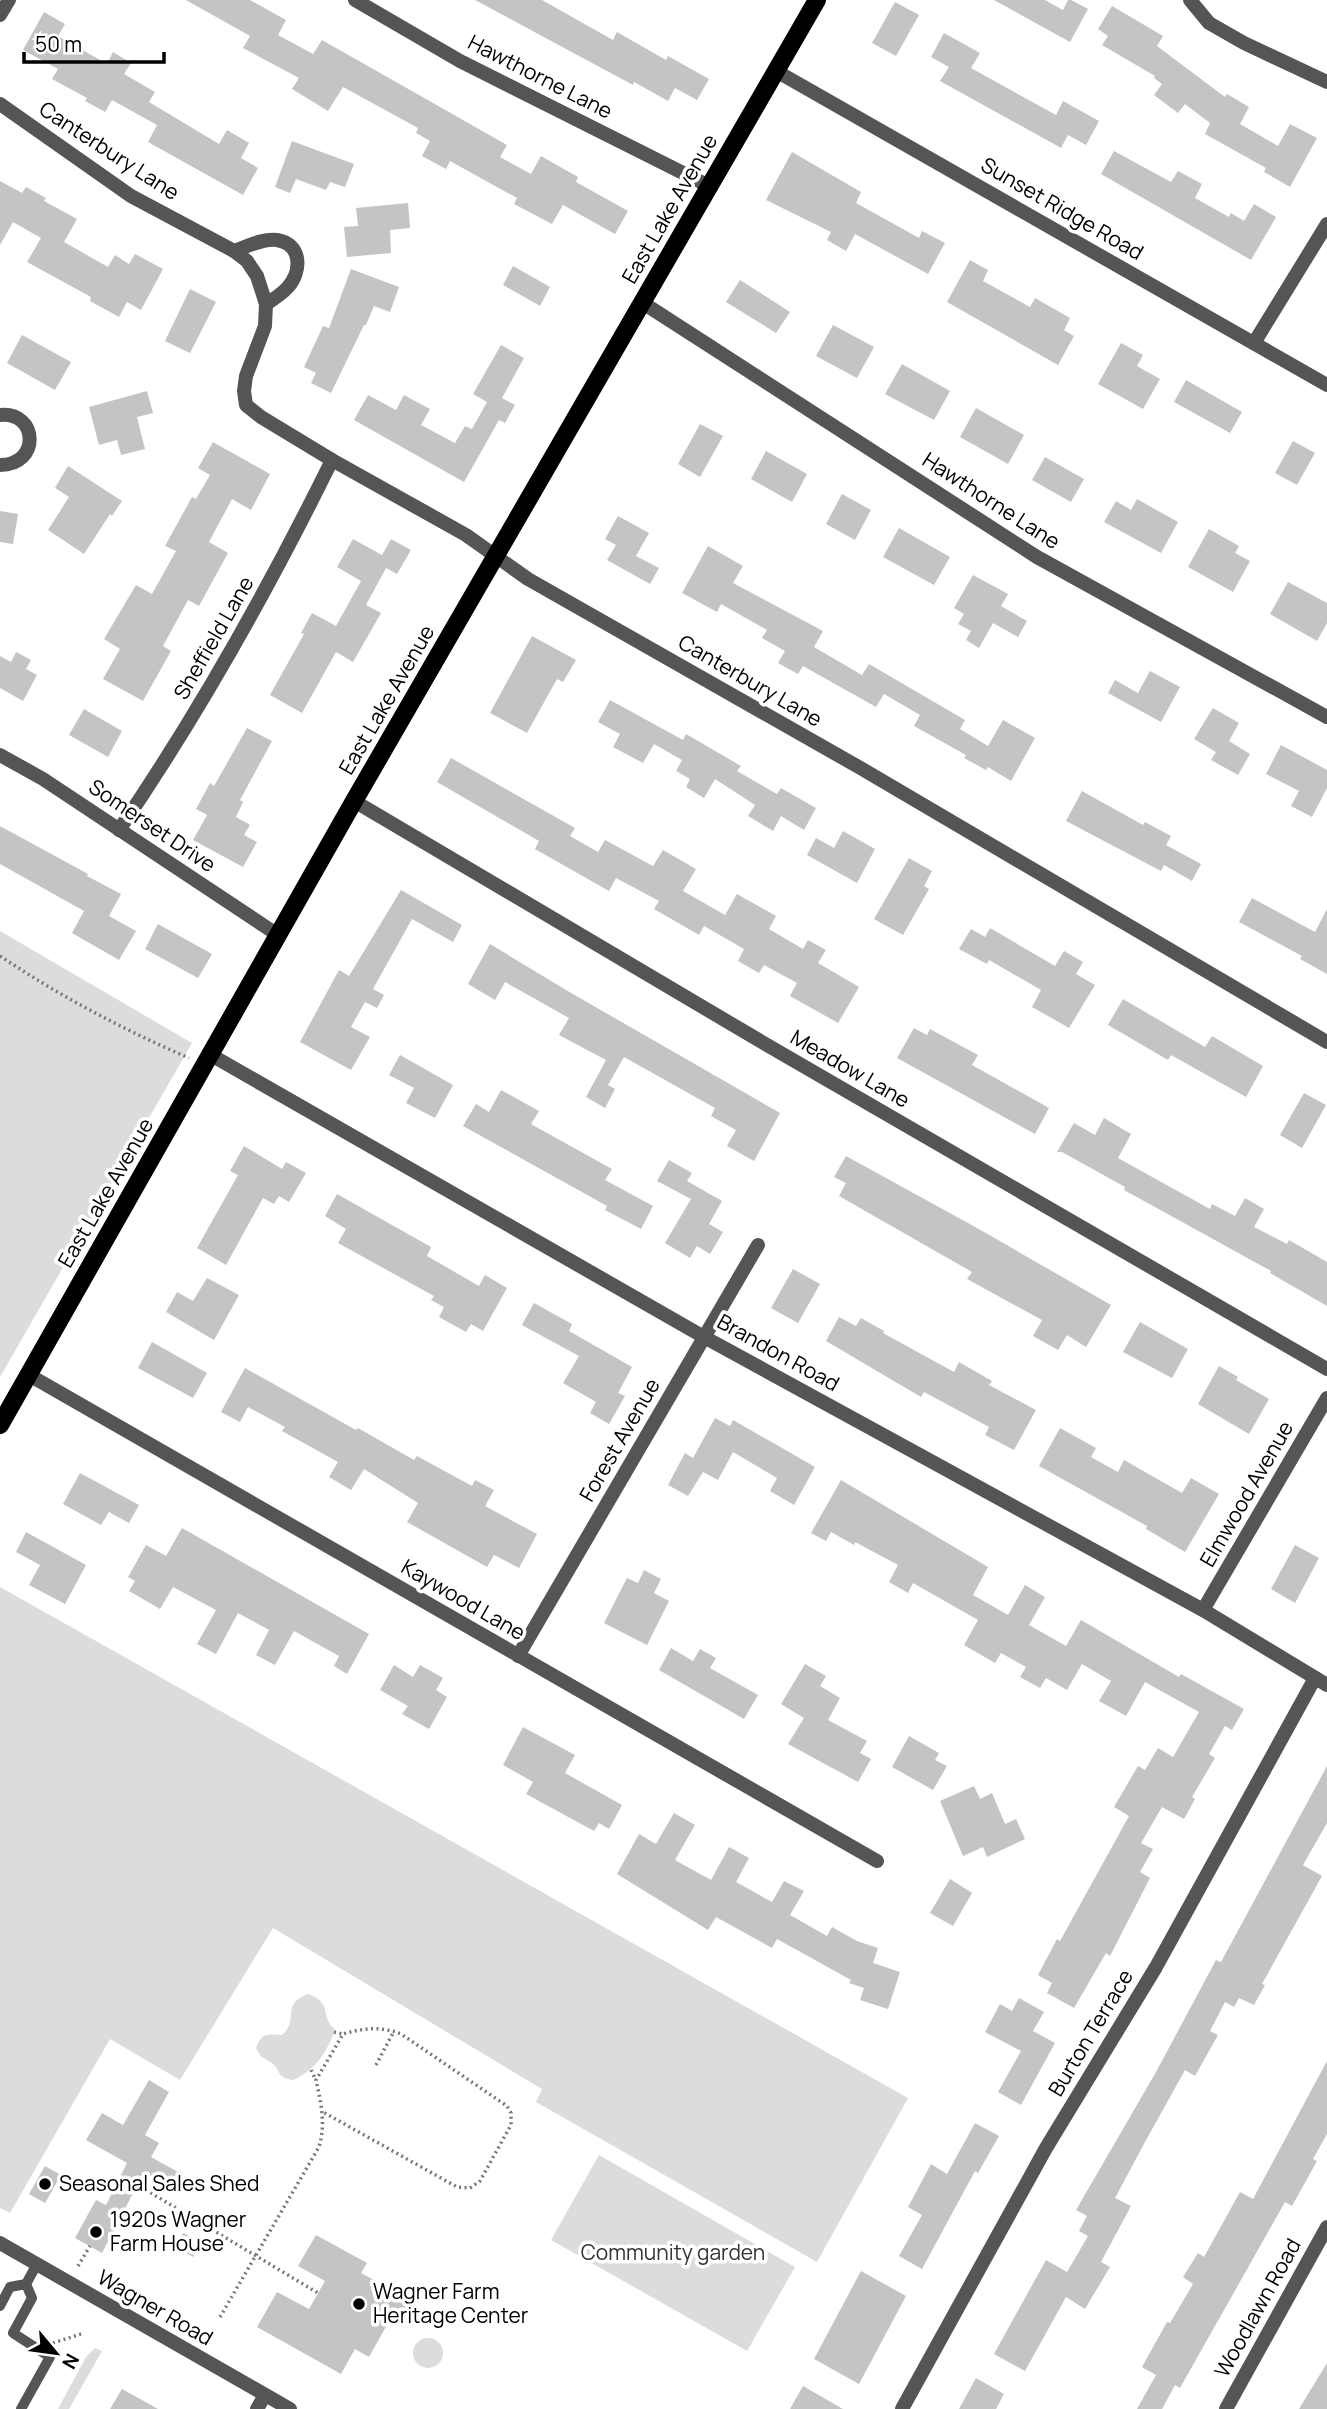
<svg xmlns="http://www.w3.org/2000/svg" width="1327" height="2409" font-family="Manrope,sans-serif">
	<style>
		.green { fill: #dcdcdc }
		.building { fill: #c4c4c4 }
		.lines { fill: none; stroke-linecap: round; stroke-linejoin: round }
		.path { stroke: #777; stroke-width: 3.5; stroke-dasharray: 2 3.5; stroke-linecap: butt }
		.service { stroke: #555; stroke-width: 10 }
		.minor { stroke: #555; stroke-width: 14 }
		.tertiary { stroke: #555; stroke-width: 14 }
		.primary { stroke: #000; stroke-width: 18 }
		.poi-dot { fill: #000; stroke: #fff; stroke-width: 2.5 }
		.labels { text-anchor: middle; stroke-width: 7; stroke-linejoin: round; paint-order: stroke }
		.street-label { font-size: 21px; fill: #000; stroke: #fff }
		.poi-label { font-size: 21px; fill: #000; stroke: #fff; text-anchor: start }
		.park-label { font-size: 21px; fill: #333; stroke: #fff }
	</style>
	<rect width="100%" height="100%" fill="#fff"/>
	<g class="green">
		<polygon points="0,931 192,1043 0,1377"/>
		<polygon points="0,1587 908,2098 817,2262 536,2102 542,2089 273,1928 180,2080 110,2039 10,2213 0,2208"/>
		<path d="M308,1994C334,2003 319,2017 335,2029C328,2051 315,2071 293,2080C275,2077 282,2071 272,2063C264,2058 260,2058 256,2048C261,2033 268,2034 282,2035C300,2020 280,2004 308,1994Z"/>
		<polygon points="599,2155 795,2267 747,2351 551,2240"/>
		<circle cx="428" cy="2353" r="15"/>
		<polygon points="95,2348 102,2351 69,2409 58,2409 86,2357"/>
	</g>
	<g class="building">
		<polygon points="186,0 250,0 286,20 278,35 313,54 322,40 507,145 500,157 531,174 541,156 578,177 576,182 628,211 615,234 563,205 552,224 514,204 517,198 450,161 446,169 422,156 430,141 416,133 418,128 343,87 328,111 292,89 299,78 243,48 250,36"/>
		<polygon points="475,0 542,0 613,40 617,32 666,60 668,56 709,79 697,100 675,88 668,101 634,82 633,85"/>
		<polygon points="994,0 1045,0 1063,10 1068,0 1071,0 1088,9 1070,42"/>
		<polygon points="895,2 919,15 896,56 872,43"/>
		<polygon points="1112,6 1163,36 1157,46 1225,97 1227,94 1249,107 1240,124 1278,146 1290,124 1317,138 1290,187 1264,172 1266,168 1205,134 1210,123 1185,104 1178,113 1154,95 1162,84 1154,78 1155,76 1102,45 1108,36 1098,29"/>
		<polygon points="44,12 65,24 58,36 107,64 113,52 131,63 124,74 155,92 149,102 219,144 227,130 249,143 241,158 258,168 243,195 148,142 157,125 112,100 105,112 85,101 87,98 52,79 58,69 23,50"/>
		<polygon points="944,33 980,53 971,68 1056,115 1063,101 1099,121 1086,145 1068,135 1061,148 940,81 949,67 931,57"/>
		<polygon points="292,141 354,164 345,187 330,182 326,190 296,179 290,193 275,187"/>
		<polygon points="1114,151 1171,182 1178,171 1202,184 1195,198 1229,217 1231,213 1244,221 1254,204 1276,217 1251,260 1101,174"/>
		<polygon points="792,152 861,192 856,203 919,238 922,231 945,243 928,274 855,234 846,251 827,240 831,232 766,200"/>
		<polygon points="0,181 22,193 26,187 46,198 44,201 77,219 64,242 108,267 115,255 129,264 135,254 163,269 141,310 127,302 119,317 90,301 91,297 27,262 41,238 13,222 0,245"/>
		<polygon points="408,203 410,228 390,230 391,253 347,257 344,227 358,226 356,208"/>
		<polygon points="970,260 988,270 983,281 1030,307 1035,298 1070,318 1064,330 1074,336 1058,365 947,302"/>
		<polygon points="513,266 550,287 540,306 503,285"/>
		<polygon points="351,269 399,287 390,312 374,306 366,325 364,325 331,393 311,383 316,373 304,367 323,326 329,328"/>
		<polygon points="740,280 790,312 776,333 726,302"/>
		<polygon points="190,289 216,302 190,353 165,341"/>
		<polygon points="833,325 874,347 857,378 816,356"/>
		<polygon points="22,335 71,362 55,390 7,363"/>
		<polygon points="1121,343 1143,355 1137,366 1160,379 1143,409 1098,384"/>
		<polygon points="501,345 524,358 502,398 515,405 505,423 499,420 464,482 354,420 368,395 396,410 404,395 430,409 421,425 455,443 465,426 472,429 487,402 473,394"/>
		<polygon points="902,364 950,391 934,420 885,394"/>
		<polygon points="1186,380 1242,412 1230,433 1174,402"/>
		<polygon points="147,391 153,413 137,417 145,449 121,455 117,440 99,445 89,407"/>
		<polygon points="976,408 1024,435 1008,464 960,437"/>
		<polygon points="700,424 723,436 700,477 678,464"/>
		<polygon points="1293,441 1315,453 1297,485 1275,473"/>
		<polygon points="213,442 270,474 251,510 232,499 209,542 228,553 199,606 188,600 163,646 171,651 143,701 103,679 120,649 104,639 136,585 152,594 176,551 165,546 192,497 196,499 210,475 198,468"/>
		<polygon points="766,451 807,474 792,502 751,479"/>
		<polygon points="1045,457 1084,479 1071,502 1032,480"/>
		<polygon points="68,466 122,501 112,516 110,514 84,554 48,530 69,497 55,488"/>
		<polygon points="842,494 871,510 855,540 826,524"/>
		<polygon points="1137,499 1178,522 1161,553 1104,522 1116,501 1131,510"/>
		<polygon points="0,511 18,514 13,544 0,542"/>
		<polygon points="618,516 649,533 636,556 659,568 650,584 607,560 616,545 605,539"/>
		<polygon points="899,528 950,557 934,585 883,557"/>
		<polygon points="1209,529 1239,546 1235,553 1250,561 1233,592 1188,567"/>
		<polygon points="353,539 382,555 391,539 411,550 397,574 386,568 366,605 381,613 353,662 336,652 302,713 270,695 304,634 301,633 312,613 336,626 361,581 337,567"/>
		<polygon points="708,546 743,566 733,583 823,631 814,647 862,675 869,664 965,720 960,729 988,746 1003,720 1035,738 1011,781 988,767 986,770 964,758 966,755 914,726 920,715 884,694 876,707 803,666 798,674 778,663 785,651 762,638 767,630 721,604 717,612 682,593"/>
		<polygon points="973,575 1008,594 1001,606 1027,621 1018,637 993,623 979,648 966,640 971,631 958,624 964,614 954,608"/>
		<polygon points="1288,582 1327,603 1327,623 1317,641 1270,614"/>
		<polygon points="532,636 576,660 563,682 557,679 527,733 490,713"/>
		<polygon points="16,652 31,660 26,669 37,675 23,701 0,688 0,656 11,662"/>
		<polygon points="1150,671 1180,687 1161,722 1108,693 1115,680 1138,693"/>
		<polygon points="610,700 683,740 686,734 741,766 737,771 777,794 781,788 816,808 804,830 781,816 773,831 748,816 755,805 715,779 704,798 686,787 690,779 676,771 682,760 654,744 643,763 613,747 620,734 598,722"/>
		<polygon points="1213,708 1239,723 1229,741 1250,754 1238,775 1211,760 1216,752 1194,739"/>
		<polygon points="84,709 122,731 108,757 69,735"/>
		<polygon points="247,728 272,741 240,800 243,802 236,817 250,825 244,835 257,842 243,867 193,840 207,815 196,809 210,783 214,786"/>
		<polygon points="1281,745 1327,770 1327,788 1312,817 1291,806 1299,791 1266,774"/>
		<polygon points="451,758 575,828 570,836 598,852 605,840 653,866 663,850 696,869 683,891 725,915 737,894 776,916 769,929 803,949 808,940 826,950 818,963 859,987 838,1023 790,996 797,983 764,965 759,973 738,961 744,949 704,926 699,935 654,909 659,901 616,878 609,891 535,849 539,841 437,782"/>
		<polygon points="1082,791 1143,825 1145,822 1171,836 1166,845 1201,864 1192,881 1164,865 1161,871 1066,821"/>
		<polygon points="0,826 88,874 87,876 121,894 109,916 136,931 119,960 72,933 84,911 0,864"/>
		<polygon points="843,831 875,849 857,883 807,855 816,838 834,848"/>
		<polygon points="909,858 932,871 924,886 929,889 903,935 874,919"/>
		<polygon points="401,890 462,925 453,942 412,919 373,989 384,995 377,1008 365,1002 351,1027 370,1037 351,1070 300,1042 339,970 349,976"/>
		<polygon points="1252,898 1315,932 1327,909 1327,974 1300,959 1302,956 1239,922"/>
		<polygon points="158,924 212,954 198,978 145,949"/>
		<polygon points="990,928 1055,966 1064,951 1083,962 1076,974 1095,985 1069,1028 1032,1007 1041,990 989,960 987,964 959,949 971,929 985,937"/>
		<polygon points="490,944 566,990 780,1113 754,1161 727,1146 736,1130 711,1116 715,1108 624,1057 608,1085 615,1089 605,1108 586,1097 606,1060 559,1035 569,1018 505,982 495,1000 468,984"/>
		<polygon points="1123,999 1205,1047 1212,1036 1263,1066 1246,1097 1171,1055 1168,1060 1108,1025"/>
		<polygon points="914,1028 927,1035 930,1029 978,1055 972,1065 1049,1108 1035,1134 897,1058"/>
		<polygon points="400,1055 453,1085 435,1118 406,1103 414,1088 389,1075"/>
		<polygon points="501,1090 539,1111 531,1124 612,1169 605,1180 653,1206 641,1229 605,1210 607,1206 463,1126 476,1104 489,1112"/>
		<polygon points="1304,1093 1326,1105 1302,1148 1280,1135"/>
		<polygon points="1104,1118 1131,1134 1118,1158 1210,1209 1212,1204 1235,1216 1245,1198 1264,1209 1254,1227 1287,1244 1289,1240 1327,1262 1327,1306 1270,1273 1271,1271 1124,1190 1125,1187 1062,1152 1057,1152 1074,1123 1095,1135"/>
		<polygon points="244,1146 282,1169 286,1162 306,1173 289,1202 279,1196 274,1204 263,1198 226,1265 197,1248 238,1175 230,1171"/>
		<polygon points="846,1156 977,1228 1111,1305 1086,1347 1067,1335 1058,1350 1033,1336 1042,1320 967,1279 972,1272 839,1196 846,1183 834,1177"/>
		<polygon points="669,1160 692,1173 687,1181 722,1201 709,1224 723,1232 710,1254 697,1246 690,1258 665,1243 691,1199 657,1181"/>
		<polygon points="337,1194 431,1247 427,1256 479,1286 485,1275 507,1288 483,1331 471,1324 466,1332 439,1317 444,1307 431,1300 434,1296 338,1243 346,1229 325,1216"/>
		<polygon points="793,1269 820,1284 798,1323 771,1308"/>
		<polygon points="207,1278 239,1295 214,1340 166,1312 177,1292 193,1301"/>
		<polygon points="534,1303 572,1324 569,1331 632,1367 618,1393 625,1396 609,1424 590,1413 596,1402 563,1383 579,1356 522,1325"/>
		<polygon points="839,1317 856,1326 861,1318 884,1331 883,1333 954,1372 959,1362 992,1381 989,1385 1036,1410 1014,1450 985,1435 989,1427 924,1392 921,1397 826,1341"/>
		<polygon points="1140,1322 1188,1349 1172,1378 1123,1352"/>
		<polygon points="152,1342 207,1373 193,1398 138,1368"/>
		<polygon points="1219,1366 1238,1377 1236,1380 1269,1399 1249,1434 1198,1404"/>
		<polygon points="245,1368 356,1430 358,1428 414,1460 417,1456 472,1486 475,1480 494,1490 485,1506 537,1534 519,1568 494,1555 487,1567 407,1522 418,1503 364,1469 351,1490 329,1477 338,1462 282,1431 285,1427 248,1407 240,1422 221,1412"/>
		<polygon points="715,1418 730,1426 733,1420 815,1467 794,1505 770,1491 777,1478 733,1452 718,1480 703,1472 688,1496 668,1485 685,1453 693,1458"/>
		<polygon points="1060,1428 1096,1448 1091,1457 1118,1472 1124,1460 1182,1493 1191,1478 1219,1494 1185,1552 1146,1529 1147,1526 1039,1466"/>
		<polygon points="80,1473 139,1505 129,1523 109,1512 101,1525 63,1504"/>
		<polygon points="841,1480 988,1567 973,1595 1008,1615 1025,1585 1045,1597 1029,1625 1066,1646 1081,1620 1179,1677 1181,1674 1244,1709 1232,1730 1225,1726 1209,1754 1215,1758 1192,1797 1195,1799 1184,1819 1162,1807 1141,1843 1153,1849 1140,1872 1150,1878 1110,1956 1106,1953 1074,2008 1047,1993 1052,1983 1038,1975 1057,1939 1060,1941 1129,1816 1114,1807 1138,1766 1145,1770 1158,1748 1173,1757 1199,1712 1145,1682 1126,1716 1099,1701 1111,1681 1082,1664 1067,1690 1046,1678 1040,1688 1020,1677 1026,1667 1001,1653 995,1663 964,1645 978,1620 913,1583 908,1593 889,1582 898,1565 855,1542 854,1545 831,1532 826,1541 811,1533"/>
		<polygon points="182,1528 369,1634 347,1674 334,1666 339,1656 294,1631 275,1665 256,1655 269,1630 238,1613 216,1654 197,1644 216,1610 173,1587 160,1609 129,1591 135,1581 128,1577 146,1545 166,1556"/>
		<polygon points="26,1532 86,1565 65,1604 29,1585 40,1565 16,1552"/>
		<polygon points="1295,1545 1319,1558 1295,1603 1271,1589"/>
		<polygon points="644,1570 661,1579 654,1593 669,1601 647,1645 604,1623 627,1578 638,1583"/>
		<polygon points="671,1648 693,1661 700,1649 716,1658 710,1668 758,1695 744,1719 659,1670"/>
		<polygon points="805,1664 826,1676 820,1686 840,1698 828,1720 867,1741 860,1753 871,1759 858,1782 788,1744 804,1718 781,1704"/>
		<polygon points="394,1665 413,1677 420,1665 443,1678 436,1690 447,1697 429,1729 402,1714 408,1706 380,1690"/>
		<polygon points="523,1727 575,1755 565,1773 622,1805 609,1829 599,1823 594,1831 526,1794 533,1782 503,1765"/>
		<polygon points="909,1736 939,1753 935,1760 947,1766 933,1790 892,1767"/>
		<polygon points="1327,1766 1327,1823 1303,1865 1322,1876 1262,1984 1265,1985 1254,2005 1239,1998 1234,2007 1225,2002 1210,2031 1218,2035 1195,2076 1185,2070 1145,2142 1115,2198 1131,2206 1101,2262 1110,2267 1085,2309 1066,2297 1025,2371 994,2354 1046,2260 1067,2272 1088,2236 1079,2231 1087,2216 1076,2210 1156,2072 1216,1960 1221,1962"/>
		<polygon points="974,1786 980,1799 992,1793 1005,1824 1016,1819 1025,1839 987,1857 983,1847 963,1856 940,1801"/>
		<polygon points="674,1813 695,1825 675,1860 711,1880 729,1847 749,1858 736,1882 772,1902 784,1881 804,1891 790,1915 827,1936 832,1927 857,1941 878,1948 873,1963 900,1972 888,2009 860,2000 864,1988 849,1983 851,1980 777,1939 772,1948 716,1917 708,1930 617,1874 639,1834 656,1844"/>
		<polygon points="950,1879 972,1893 953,1926 930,1913"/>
		<polygon points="1019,1998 1044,2012 1033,2031 1055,2043 1021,2105 998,2092 1021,2051 985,2032 1000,2004 1012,2011"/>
		<polygon points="1327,2061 1327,2134 1313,2159 1317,2161 1292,2206 1285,2202 1180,2388 1175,2385 1162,2409 1137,2409 1156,2375 1142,2367 1167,2322 1170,2323 1193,2284 1183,2277 1198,2253 1204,2257 1240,2192 1253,2199"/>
		<polygon points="149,2080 169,2092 145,2135 159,2143 151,2157 178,2172 170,2187 144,2172 102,2253 75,2238 96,2200 106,2205 127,2163 86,2140 102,2113 123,2125"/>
		<polygon points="975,2123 999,2136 978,2173 975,2171 922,2269 899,2256 922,2215 908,2207 931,2164 947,2174"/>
		<polygon points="45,2166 61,2175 45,2203 29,2194"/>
		<polygon points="183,2233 201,2242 193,2257 176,2247"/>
		<polygon points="316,2235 367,2263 361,2273 410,2299 398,2319 392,2316 369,2357 355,2349 341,2374 257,2327 277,2292 309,2309 325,2281 298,2266"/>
		<polygon points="861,2271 906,2296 859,2384 814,2359"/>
		<polygon points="1327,2363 1327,2409 1299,2409"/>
		<polygon points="976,2378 1004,2394 996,2409 959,2409"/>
		<polygon points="803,2386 843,2409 790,2409"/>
		<polygon points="122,2389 158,2409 110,2409"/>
	</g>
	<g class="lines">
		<g class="path">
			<path d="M0,956C60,996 122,1029 189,1058"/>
			<polyline points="334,2032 343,2034"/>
			<polyline points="376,2065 394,2031"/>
			<polyline points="311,2070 316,2080"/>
			<polyline points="141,2187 318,2293"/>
			<polyline points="78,2266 90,2246"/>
			<path d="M220,2317L319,2147C326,2124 321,2103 316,2080L343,2034C363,2028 381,2026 401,2034L507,2106L511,2113V2125L480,2181L470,2188L457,2187L323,2112"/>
			<polyline points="53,2343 84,2333"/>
		</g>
		<g class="service">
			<polyline points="0,2306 10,2287 26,2284 37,2264"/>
			<polyline points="21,2409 50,2357 13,2333 32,2298 26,2284"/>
		</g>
		<g class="minor">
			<polyline points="355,0 460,61 709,186"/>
			<polyline points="1190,0 1209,23 1244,43 1327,82"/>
			<polyline points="0,15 9,0"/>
			<polyline points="0,104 131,196 234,251 247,261 257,276 266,304 265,326 246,376 244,391 246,405 261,417 332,460 466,535 528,579 857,766 1327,1042"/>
			<path d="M234,251C246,247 263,238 277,240C302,244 302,271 288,287C282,294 274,299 266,304"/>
			<polyline points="643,303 1037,557 1327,717"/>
			<polyline points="1254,343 1327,224"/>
			<path d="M0,415C38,411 41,465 0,465"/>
			<polyline points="0,755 43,779 278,935"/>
			<polyline points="354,801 767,1045 1327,1369"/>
			<path d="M119,830C201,710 268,590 332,460"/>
			<polyline points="211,1055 704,1337 1203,1610 1327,1685"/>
			<polyline points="29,1375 877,1861"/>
			<polyline points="1203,1610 1327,1398"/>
			<polyline points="518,1656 758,1245"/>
			<polyline points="257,2409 265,2395"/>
			<polyline points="902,2409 1046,2148 1156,1967 1315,1678"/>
			<polyline points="1226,2409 1327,2227"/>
		</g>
		<g class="tertiary">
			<polyline points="776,71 1327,385"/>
			<polyline points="0,2243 290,2409"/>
		</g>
		<polyline class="primary" points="0,1425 354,801 817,0"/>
	</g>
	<g class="poi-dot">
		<circle cx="45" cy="2184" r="7"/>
		<circle cx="96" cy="2232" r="7"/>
		<circle cx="359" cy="2304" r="7"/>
	</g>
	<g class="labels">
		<g class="street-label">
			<text transform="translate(540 77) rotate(27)" y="7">Hawthorne Lane</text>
			<text transform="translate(109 151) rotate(33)" y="7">Canterbury Lane</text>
			<text transform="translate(670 209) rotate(-60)" y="7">East Lake Avenue</text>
			<text transform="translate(1062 209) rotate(30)" y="7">Sunset Ridge Road</text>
			<text transform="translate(991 501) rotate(33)" y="7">Hawthorne Lane</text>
			<text transform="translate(214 638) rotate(-60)" y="7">Sheffield Lane</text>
			<text transform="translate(750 681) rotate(30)" y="7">Canterbury Lane</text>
			<text transform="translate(387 700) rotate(-60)" y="7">East Lake Avenue</text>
			<text transform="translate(152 826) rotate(34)" y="7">Somerset Drive</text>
			<text transform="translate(850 1069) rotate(30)" y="7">Meadow Lane</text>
			<text transform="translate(106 1193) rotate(-60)" y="7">East Lake Avenue</text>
			<text transform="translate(778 1353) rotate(29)" y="7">Brandon Road</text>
			<text transform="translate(620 1440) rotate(-60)" y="7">Forest Avenue</text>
			<text transform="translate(1247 1494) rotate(-60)" y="7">Elmwood Avenue</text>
			<text transform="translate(463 1600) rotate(30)" y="7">Kaywood Lane</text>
			<text transform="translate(1091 2033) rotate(-59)" y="7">Burton Terrace</text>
			<text transform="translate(155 2308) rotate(30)" y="7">Wagner Road</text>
			<text transform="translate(1258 2308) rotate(-61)" y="7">Woodlawn Road</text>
		</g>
		<g class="poi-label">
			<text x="59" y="2191">Seasonal Sales Shed</text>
			<text x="110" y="2227">1920s Wagner<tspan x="110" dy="24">Farm House</tspan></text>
			<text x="373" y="2299">Wagner Farm<tspan x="373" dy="24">Heritage Center</tspan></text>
		</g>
		<g class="park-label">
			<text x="673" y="2260">Community garden</text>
		</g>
	</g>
	<g transform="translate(56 2353) rotate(119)" stroke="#ffffff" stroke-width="5" paint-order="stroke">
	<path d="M0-5L12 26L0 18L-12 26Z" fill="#000000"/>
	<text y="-10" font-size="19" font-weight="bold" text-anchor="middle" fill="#000000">N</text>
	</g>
	<path d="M24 52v10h140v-10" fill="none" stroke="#000000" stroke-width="3.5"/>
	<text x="35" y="52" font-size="21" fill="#000000" stroke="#ffffff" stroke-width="5" paint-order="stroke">50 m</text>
</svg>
